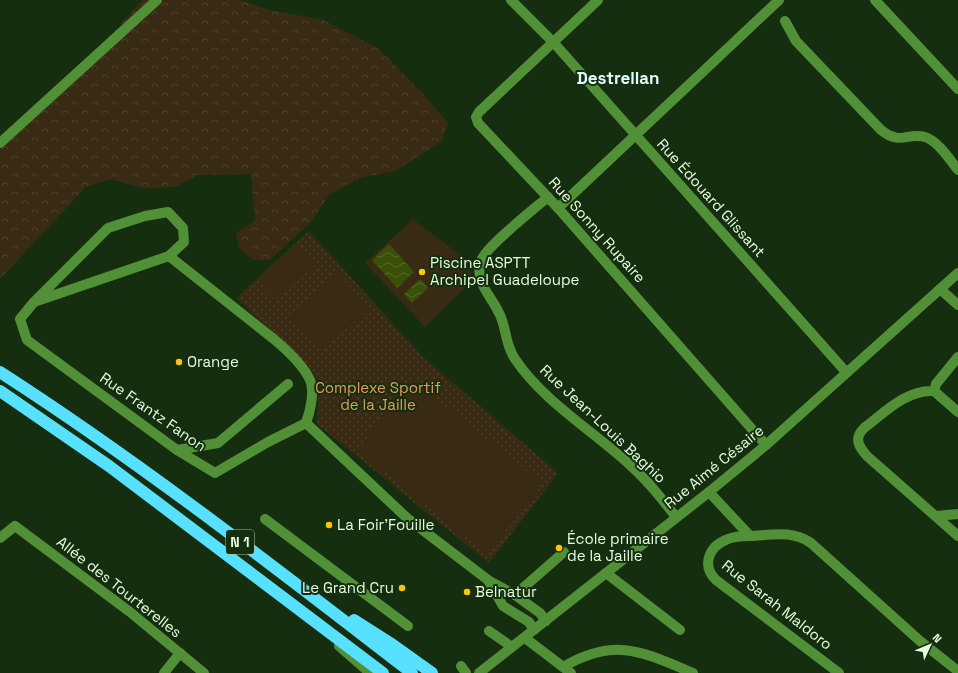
<svg xmlns="http://www.w3.org/2000/svg" width="958" height="673" font-family="'Space Grotesk',sans-serif">
	<style>
		.grass { fill: url(#grass-dots) }
		.forest { fill: url(#forest-crowns) }
		.pitch { fill: #392b13 }
		.water { fill: url(#water-waves) }
		.lines { fill: none; stroke-linecap: round; stroke-linejoin: round }
		.minor { stroke: #529038; stroke-width: 10 }
		.highway { stroke: #58e0ff; stroke-width: 12 }
		.poi-dot { fill: #ffc609; stroke: #152e10; stroke-width: 1.5 }
		.labels { text-anchor: middle; stroke-width: 4; stroke-linejoin: round; paint-order: stroke }
		.shield { fill: #152e10; stroke: #a7c0a0; stroke-width: 1 }
		.shield-label { font-size: 14px; font-weight: bold; fill: #e5ffdd }
		.street-label { font-size: 15px; fill: #e5ffdd; stroke: #152e10 }
		.poi-label { font-size: 15px; fill: #e5ffdd; stroke: #152e10; text-anchor: start }
		.park-label { font-size: 15px; fill: #e99960; stroke: #152e10 }
		.quarter-label { font-size: 17px; font-weight: bold; fill: #dffeff; stroke: #152e10 }
	</style>
	<defs>
		<pattern id="grass-dots" width="8" height="8" patternUnits="userSpaceOnUse"><rect width="8" height="8" fill="#392b13"/><path d="M2 2h.1M6 6h.1" fill="none" stroke="#4c402a" stroke-width="1.8" stroke-linecap="round"/></pattern>
		<pattern id="forest-crowns" width="20" height="18" patternUnits="userSpaceOnUse"><rect width="20" height="18" fill="#392b13"/><path d="M2 6a3 3 0 1 1 6 0M12 15a3 3 0 1 1 6 0" fill="none" stroke="#4c402a"/></pattern>
		<pattern id="water-waves" width="16" height="10" patternUnits="userSpaceOnUse"><rect width="16" height="10" fill="#3a5007"/><path d="M0 5q4-4 8 0t8 0" fill="none" stroke="#566a2b"/></pattern>
	</defs>
	<rect width="100%" height="100%" fill="#152e10"/>
	<polygon class="grass" points="309,231 423,357 558,473 489,563 317,424 319,381 298,356 236,298"/>
	<polygon class="forest" points="142,0 239,0 270,10 323,20 378,48 425,96 448,123 441,142 395,171 360,178 330,194 310,223 270,260 253,260 239,248 236,233 255,221 251,174 197,175 175,187 144,188 110,179 86,187 0,279 0,150 51,104"/>
	<g class="pitch">
		<polygon points="413,219 468,261 472,281 425,327 365,263"/>
		<polygon points="297,244 316,265 276,301 257,280"/>
		<polygon points="337,272 370,308 321,352 288,316"/>
		<polygon points="412,380 543,483 487,554 357,450"/>
	</g>
	<g class="water">
		<polygon points="389,244 414,272 397,288 372,260"/>
		<polygon points="420,279 428,288 412,303 404,294"/>
	</g>
	<g class="lines">
		<g class="minor">
			<polyline points="511,0 554,43 846,372"/>
			<polyline points="598,0 479,112 476,117 478,123 558,208 766,445"/>
			<polyline points="875,0 958,89"/>
			<path d="M785,21L796,41L881,130C901,146 907,132 925,137C938,141 950,160 958,170"/>
			<polyline points="0,143 157,0"/>
			<path d="M548,197C534,209 487,246 482,259C473,280 489,293 498,311C507,326 504,343 515,359C544,402 592,430 630,465C648,481 662,499 676,517"/>
			<polyline points="558,208 779,0"/>
			<polyline points="940,289 958,305"/>
			<path d="M34,302L108,228L145,216L168,212L183,228L184,242L169,256L34,302L20,319L27,340L177,450L215,473L268,442L306,423C310,412 315,391 310,380C303,365 288,351 275,340L169,256"/>
			<path d="M958,357L936,384L934,391C907,389 884,413 864,428C854,438 858,446 867,456L958,536"/>
			<polyline points="934,391 958,412"/>
			<polyline points="306,423 407,518 488,580 515,595 540,613 546,621"/>
			<polyline points="177,450 218,443 288,384"/>
			<path d="M709,492L750,536C772,535 792,530 811,543L920,641L958,671"/>
			<polyline points="936,516 958,514"/>
			<polyline points="265,519 408,626"/>
			<path d="M750,536C743,536 735,536 728,539C709,546 701,565 716,580L839,673"/>
			<polyline points="0,538 15,526 130,612 204,673"/>
			<polyline points="606,573 680,630"/>
			<polyline points="488,580 503,606 529,622 534,630"/>
			<polyline points="515,595 564,552"/>
			<polyline points="489,631 512,647"/>
			<polyline points="525,638 571,673"/>
			<polyline points="339,646 370,673"/>
			<polyline points="461,666 466,673"/>
			<path d="M563,667C615,637 641,651 693,673"/>
			<polyline points="164,673 180,653"/>
			<polyline points="479,673 709,492 766,445 958,273"/>
		</g>
		<g class="highway">
			<path d="M0,372C143,464 278,570 412,673"/>
			<polyline points="0,391 109,466 383,673"/>
			<polyline points="354,620 390,643 432,673"/>
		</g>
	</g>
	<g class="poi-dot">
		<circle cx="422" cy="272" r="4"/>
		<circle cx="179" cy="362" r="4"/>
		<circle cx="329" cy="525" r="4"/>
		<circle cx="559" cy="548" r="4"/>
		<circle cx="402" cy="588" r="4"/>
		<circle cx="467" cy="592" r="4"/>
	</g>
	<g class="labels">
		<rect class="shield" x="226" y="530" width="28" height="24" rx="3"/>
		<g class="shield-label">
			<text x="240" y="547">N 1</text>
		</g>
		<g class="street-label">
			<text transform="translate(711 198) rotate(48)" y="5">Rue Édouard Glissant</text>
			<text transform="translate(597 230) rotate(48)" y="5">Rue Sonny Rupaire</text>
			<text transform="translate(153 412) rotate(35)" y="5">Rue Frantz Fanon</text>
			<text transform="translate(603 424) rotate(43)" y="5">Rue Jean-Louis Baghio</text>
			<text transform="translate(714 467) rotate(-39)" y="5">Rue Aimé Césaire</text>
			<text transform="translate(119 587) rotate(38)" y="5">Allée des Tourterelles</text>
			<text transform="translate(777 605) rotate(38)" y="5">Rue Sarah Maldoro</text>
		</g>
		<g class="poi-label">
			<text x="430" y="268">Piscine ASPTT<tspan x="430" dy="17">Archipel Guadeloupe</tspan></text>
			<text x="187" y="367">Orange</text>
			<text x="337" y="530">La Foir'Fouille</text>
			<text x="567" y="544">École primaire<tspan x="567" dy="17">de la Jaille</tspan></text>
			<text x="394" y="593" text-anchor="end">Le Grand Cru</text>
			<text x="475" y="597">Belnatur</text>
		</g>
		<g class="park-label">
			<text x="378" y="393">Complexe Sportif<tspan x="378" dy="17">de la Jaille</tspan></text>
		</g>
		<g class="quarter-label">
			<text x="618" y="84">Destrellan</text>
		</g>
	</g>
	<g transform="translate(930 645) rotate(46)" stroke="#152e10" stroke-width="3" paint-order="stroke">
	<path d="M0-3L7 15L0 10L-7 15Z" fill="#e5ffdd"/>
	<text y="-6" font-size="11" font-weight="bold" text-anchor="middle" fill="#e5ffdd">N</text>
	</g>
</svg>
